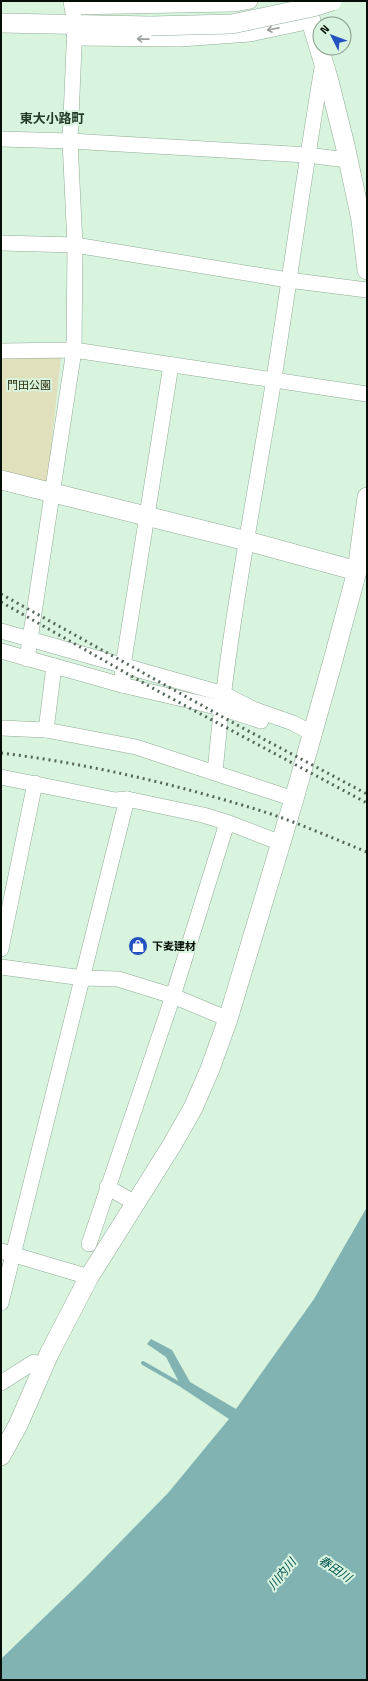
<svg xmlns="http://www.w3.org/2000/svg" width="368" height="1681" font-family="'Titillium Web','Noto Sans JP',sans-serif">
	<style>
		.green { fill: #e1e0bd }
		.water { fill: #81b3b3 }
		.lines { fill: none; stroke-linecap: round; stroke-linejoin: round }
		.stream { stroke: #81b3b3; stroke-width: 4 }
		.minor-casing { stroke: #91ab96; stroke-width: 16 }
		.tertiary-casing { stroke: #91ab96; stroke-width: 20 }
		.minor { stroke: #fff; stroke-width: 15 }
		.tertiary { stroke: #fff; stroke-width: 19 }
		.rail { stroke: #556659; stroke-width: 3; stroke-dasharray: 2 4; stroke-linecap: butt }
		.tertiary-bridge-casing { stroke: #91ab96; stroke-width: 20; stroke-linecap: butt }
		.tertiary-bridge { stroke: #fff; stroke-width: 19 }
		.oneway { stroke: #9b9f9c }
		.labels { text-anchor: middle; stroke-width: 4; stroke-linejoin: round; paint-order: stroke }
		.park-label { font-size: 11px; fill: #2c2b0a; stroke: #d8f4de }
		.poi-label { font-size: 11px; font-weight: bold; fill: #050e07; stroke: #d8f4de; text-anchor: start }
		.water-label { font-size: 12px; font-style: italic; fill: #015051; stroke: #d8f4de }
		.quarter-label { font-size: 13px; font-weight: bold; fill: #243a29; stroke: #d8f4de }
	</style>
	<rect width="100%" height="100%" fill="#d8f4de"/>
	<polygon class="green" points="1,357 61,357 47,484 1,473"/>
	<polygon class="water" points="367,1207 367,1680 1,1680 1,1659 85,1578 168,1493 229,1419 182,1388 166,1357 147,1344 151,1339 172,1350 190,1382 236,1409 314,1299"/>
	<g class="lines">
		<polyline class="stream" points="143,1363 183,1386"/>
		<g class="minor-casing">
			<g id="minor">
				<polyline points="72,7 233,4 250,1"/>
				<polyline points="74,38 180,39 250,34 311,21"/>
				<polyline points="1,139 70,141 307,155 347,160"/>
				<polyline points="1,243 75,245 288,280 367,290"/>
				<polyline points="1,351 74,350 367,394"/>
				<polyline points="1,631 224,694 253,709 293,723 312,733"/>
				<polyline points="1,651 122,685 221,708 261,721"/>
				<polyline points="27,659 74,350 75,245 70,141 75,24 71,1"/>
				<polyline points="122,685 123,666 171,365"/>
				<polyline points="1,728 46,730 136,747 294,799"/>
				<polyline points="46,730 54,666"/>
				<path d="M215,773C226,647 250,522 271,397C289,286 304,173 323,62"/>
				<polyline points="1,777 115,800 127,799 203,815 229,823 281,843"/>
				<polyline points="1,949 35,783"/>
				<polyline points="1,967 83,978 118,979 173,996 228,1019"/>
				<polyline points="107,1187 135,1203"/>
				<polyline points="89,1244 173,996 227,823"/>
				<polyline points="1,1251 89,1277"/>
				<polyline points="1,1303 127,799"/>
				<polyline points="1,1383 34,1362"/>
			</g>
		</g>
		<g class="tertiary-casing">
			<g id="tertiary">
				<polyline points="305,1 329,81 345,145 361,220 367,270"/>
				<polyline points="1,23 151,26"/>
				<polyline points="1,480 247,541 357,571"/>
				<polyline points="1,1456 18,1425 49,1354 89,1277 172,1145 193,1108 210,1069 228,1019 294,799 332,664 357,571 367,497"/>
			</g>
		</g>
		<use href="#minor" class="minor"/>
		<use href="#tertiary" class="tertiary"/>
		<g class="rail">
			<polyline points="1,594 239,726 367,794"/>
			<polyline points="1,602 156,690 367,803"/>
			<path d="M1,753C92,764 183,786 271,814C303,825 335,839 367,852"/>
		</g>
		<g class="tertiary-bridge-casing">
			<polyline id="tertiary-bridge" points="151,26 232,24 313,7 332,1"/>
		</g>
		<use href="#tertiary-bridge" class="tertiary-bridge"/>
	</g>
	<defs><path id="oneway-shaft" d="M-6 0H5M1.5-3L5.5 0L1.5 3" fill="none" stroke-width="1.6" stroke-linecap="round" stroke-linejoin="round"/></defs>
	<g class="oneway">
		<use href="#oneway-shaft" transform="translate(273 29) rotate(169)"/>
		<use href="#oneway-shaft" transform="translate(143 39) rotate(-179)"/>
	</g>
	<defs>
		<g id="shop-disc" transform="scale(1)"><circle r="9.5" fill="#2252bf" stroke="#d8f4de"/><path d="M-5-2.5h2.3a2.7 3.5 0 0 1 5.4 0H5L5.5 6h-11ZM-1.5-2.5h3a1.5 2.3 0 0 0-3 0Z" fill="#fff"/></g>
	</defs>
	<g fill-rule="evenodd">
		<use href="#shop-disc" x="138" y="946"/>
	</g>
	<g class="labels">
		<g class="park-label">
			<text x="29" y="389">門田公園</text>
		</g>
		<g class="poi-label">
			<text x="152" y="950">下麦建材</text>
		</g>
		<g class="water-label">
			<text transform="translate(335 1569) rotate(34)" y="4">春田川</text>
			<text transform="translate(282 1574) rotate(-51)" y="4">川内川</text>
		</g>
		<g class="quarter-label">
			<text x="52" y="123">東大小路町</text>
		</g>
	</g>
	<rect width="368" height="1681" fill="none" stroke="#050e07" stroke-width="4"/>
	<g transform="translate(332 36) rotate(312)"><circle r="19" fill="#d8f4de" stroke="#849888"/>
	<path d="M0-3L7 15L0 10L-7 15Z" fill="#2252bf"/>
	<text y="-6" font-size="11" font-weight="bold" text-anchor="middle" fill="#050e07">N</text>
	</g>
</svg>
